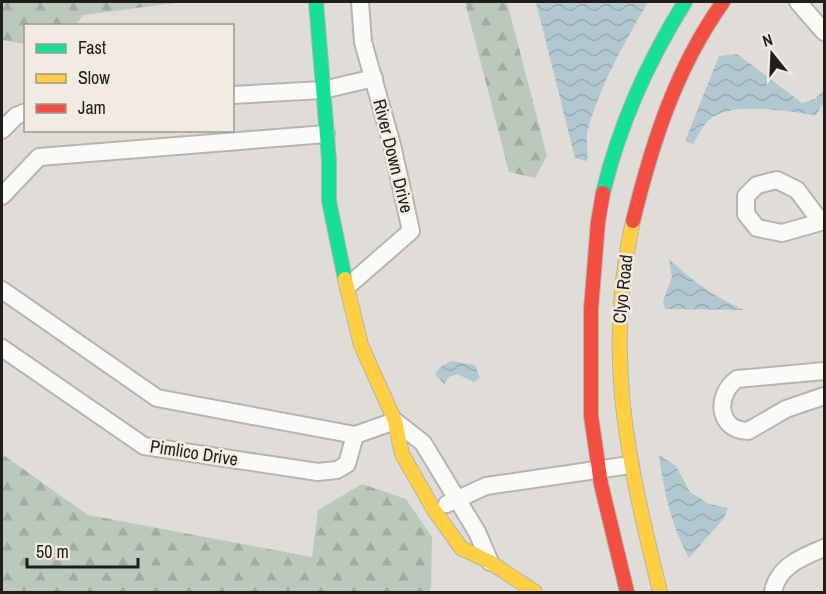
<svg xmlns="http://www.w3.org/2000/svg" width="826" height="594" font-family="'Archivo Narrow',sans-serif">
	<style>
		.forest { fill: url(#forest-firs) }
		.water { fill: url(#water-waves) }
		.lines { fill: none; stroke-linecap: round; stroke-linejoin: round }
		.street-casing { stroke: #b7b4b0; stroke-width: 20 }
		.fast-casing { stroke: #b7b4b0; stroke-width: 16 }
		.slow-casing { stroke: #b7b4b0; stroke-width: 16 }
		.jam-casing { stroke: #b7b4b0; stroke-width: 16 }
		.street { stroke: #fafaf9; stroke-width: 16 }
		.fast { stroke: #16e098; stroke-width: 14 }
		.slow { stroke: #ffcf43; stroke-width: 14 }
		.jam { stroke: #f24e42; stroke-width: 14 }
		.labels { text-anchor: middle; stroke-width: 5; stroke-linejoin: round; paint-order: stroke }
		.street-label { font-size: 18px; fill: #201d1a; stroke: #f1ebe2 }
	</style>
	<defs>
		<pattern id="forest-firs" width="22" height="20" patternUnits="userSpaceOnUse" patternTransform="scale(1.5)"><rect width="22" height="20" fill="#bbc9bc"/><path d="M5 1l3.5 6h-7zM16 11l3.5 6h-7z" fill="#a0aca1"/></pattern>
		<pattern id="water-waves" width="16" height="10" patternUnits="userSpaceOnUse" patternTransform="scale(1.5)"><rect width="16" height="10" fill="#b2c8d0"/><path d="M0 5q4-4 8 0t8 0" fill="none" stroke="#99abb2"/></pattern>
	</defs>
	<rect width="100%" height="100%" fill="#e0ddd8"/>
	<g class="forest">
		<polygon points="2,2 184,2 83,15 76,25 26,26 25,44 2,40"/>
		<polygon points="465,2 507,2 547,156 535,178 509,172"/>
		<polygon points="2,454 88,515 312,557 318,510 362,484 406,499 432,537 431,587 429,592 2,592"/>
	</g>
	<g class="water">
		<path d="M536,2H648C625,42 601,83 588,129C585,139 589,150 587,161L575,158Z"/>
		<path d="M737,54L802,103L815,99L824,90V102L816,115C789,112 730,100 709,120C702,126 698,136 693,144L685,141L719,56Z"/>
		<path d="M669,259C692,281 715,297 744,310L665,309L663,301L672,277Z"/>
		<polygon points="451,361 475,365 480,378 474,382 457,374 449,377 444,384 435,374 440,367"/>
		<path d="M659,455L676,466L690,492L709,504L728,508L724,518L689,558C671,525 664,492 659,455Z"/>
	</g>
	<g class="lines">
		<g class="street-casing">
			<g id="street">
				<polyline points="798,2 824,32"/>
				<polyline points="232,95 323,90 374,78"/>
				<polyline points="2,130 16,116 26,112"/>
				<polygon points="777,180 797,190 821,222 782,233 757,228 746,214 746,196 757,185"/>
				<polyline points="2,196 39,157 326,134"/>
				<polyline points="349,285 411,231 392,145 363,42 360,2"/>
				<polyline points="2,290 157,398 355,435 395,421 423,443 477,532 490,562"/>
				<polyline points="2,348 144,446 318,472 337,470 347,464 355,435"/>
				<path d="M824,371L737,379C715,395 717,430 748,431L786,409L824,396"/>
				<polyline points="447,504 486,486 630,465"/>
				<path d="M773,592C778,566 802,557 824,548"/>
			</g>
		</g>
		<g class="fast-casing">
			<g id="fast">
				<polyline points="316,2 329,160 329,201 345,279"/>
				<path d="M603,193C619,126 648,61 685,2"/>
			</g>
		</g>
		<g class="slow-casing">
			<g id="slow">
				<path d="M633,221C603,357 628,460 660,592"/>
				<polyline points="345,279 361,345 395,421 402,454 434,510 461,548 490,562 535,592"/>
			</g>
		</g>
		<g class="jam-casing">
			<g id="jam">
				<polyline points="603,193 598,222 591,309 591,416 601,484 627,592"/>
				<path d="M633,221C652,143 676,68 723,2"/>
			</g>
		</g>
		<use href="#street" class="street"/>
		<use href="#fast" class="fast"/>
		<use href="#slow" class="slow"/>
		<use href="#jam" class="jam"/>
	</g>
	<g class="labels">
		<g class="street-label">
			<text transform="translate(393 156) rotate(76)" y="6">River Down Drive</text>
			<text transform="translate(623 289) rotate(-84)" y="6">Clyo Road</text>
			<text transform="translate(194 453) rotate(9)" y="6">Pimlico Drive</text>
		</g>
	</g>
	<rect width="826" height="594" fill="none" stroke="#201d1a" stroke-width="6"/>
	<rect x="24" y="24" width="210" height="108" fill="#f1ebe2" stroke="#9d9992" stroke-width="1.5"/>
	<rect x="36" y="44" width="30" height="9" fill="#16e098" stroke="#9d9992" stroke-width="1.5"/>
	<text x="78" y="54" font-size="18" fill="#201d1a">Fast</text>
	<rect x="36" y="74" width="30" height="9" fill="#ffcf43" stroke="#9d9992" stroke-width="1.5"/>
	<text x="78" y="84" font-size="18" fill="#201d1a">Slow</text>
	<rect x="36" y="104" width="30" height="9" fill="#f24e42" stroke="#9d9992" stroke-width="1.5"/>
	<text x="78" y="114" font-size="18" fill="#201d1a">Jam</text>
	<g transform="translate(772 54) rotate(342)" stroke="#f1ebe2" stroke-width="4.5" paint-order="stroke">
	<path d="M0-4.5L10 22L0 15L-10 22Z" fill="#201d1a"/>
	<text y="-9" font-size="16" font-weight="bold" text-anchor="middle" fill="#201d1a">N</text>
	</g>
	<path d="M27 558v9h111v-9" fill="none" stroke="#201d1a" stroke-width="3"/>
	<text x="36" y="558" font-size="18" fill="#201d1a" stroke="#f1ebe2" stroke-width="4.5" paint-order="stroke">50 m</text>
</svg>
